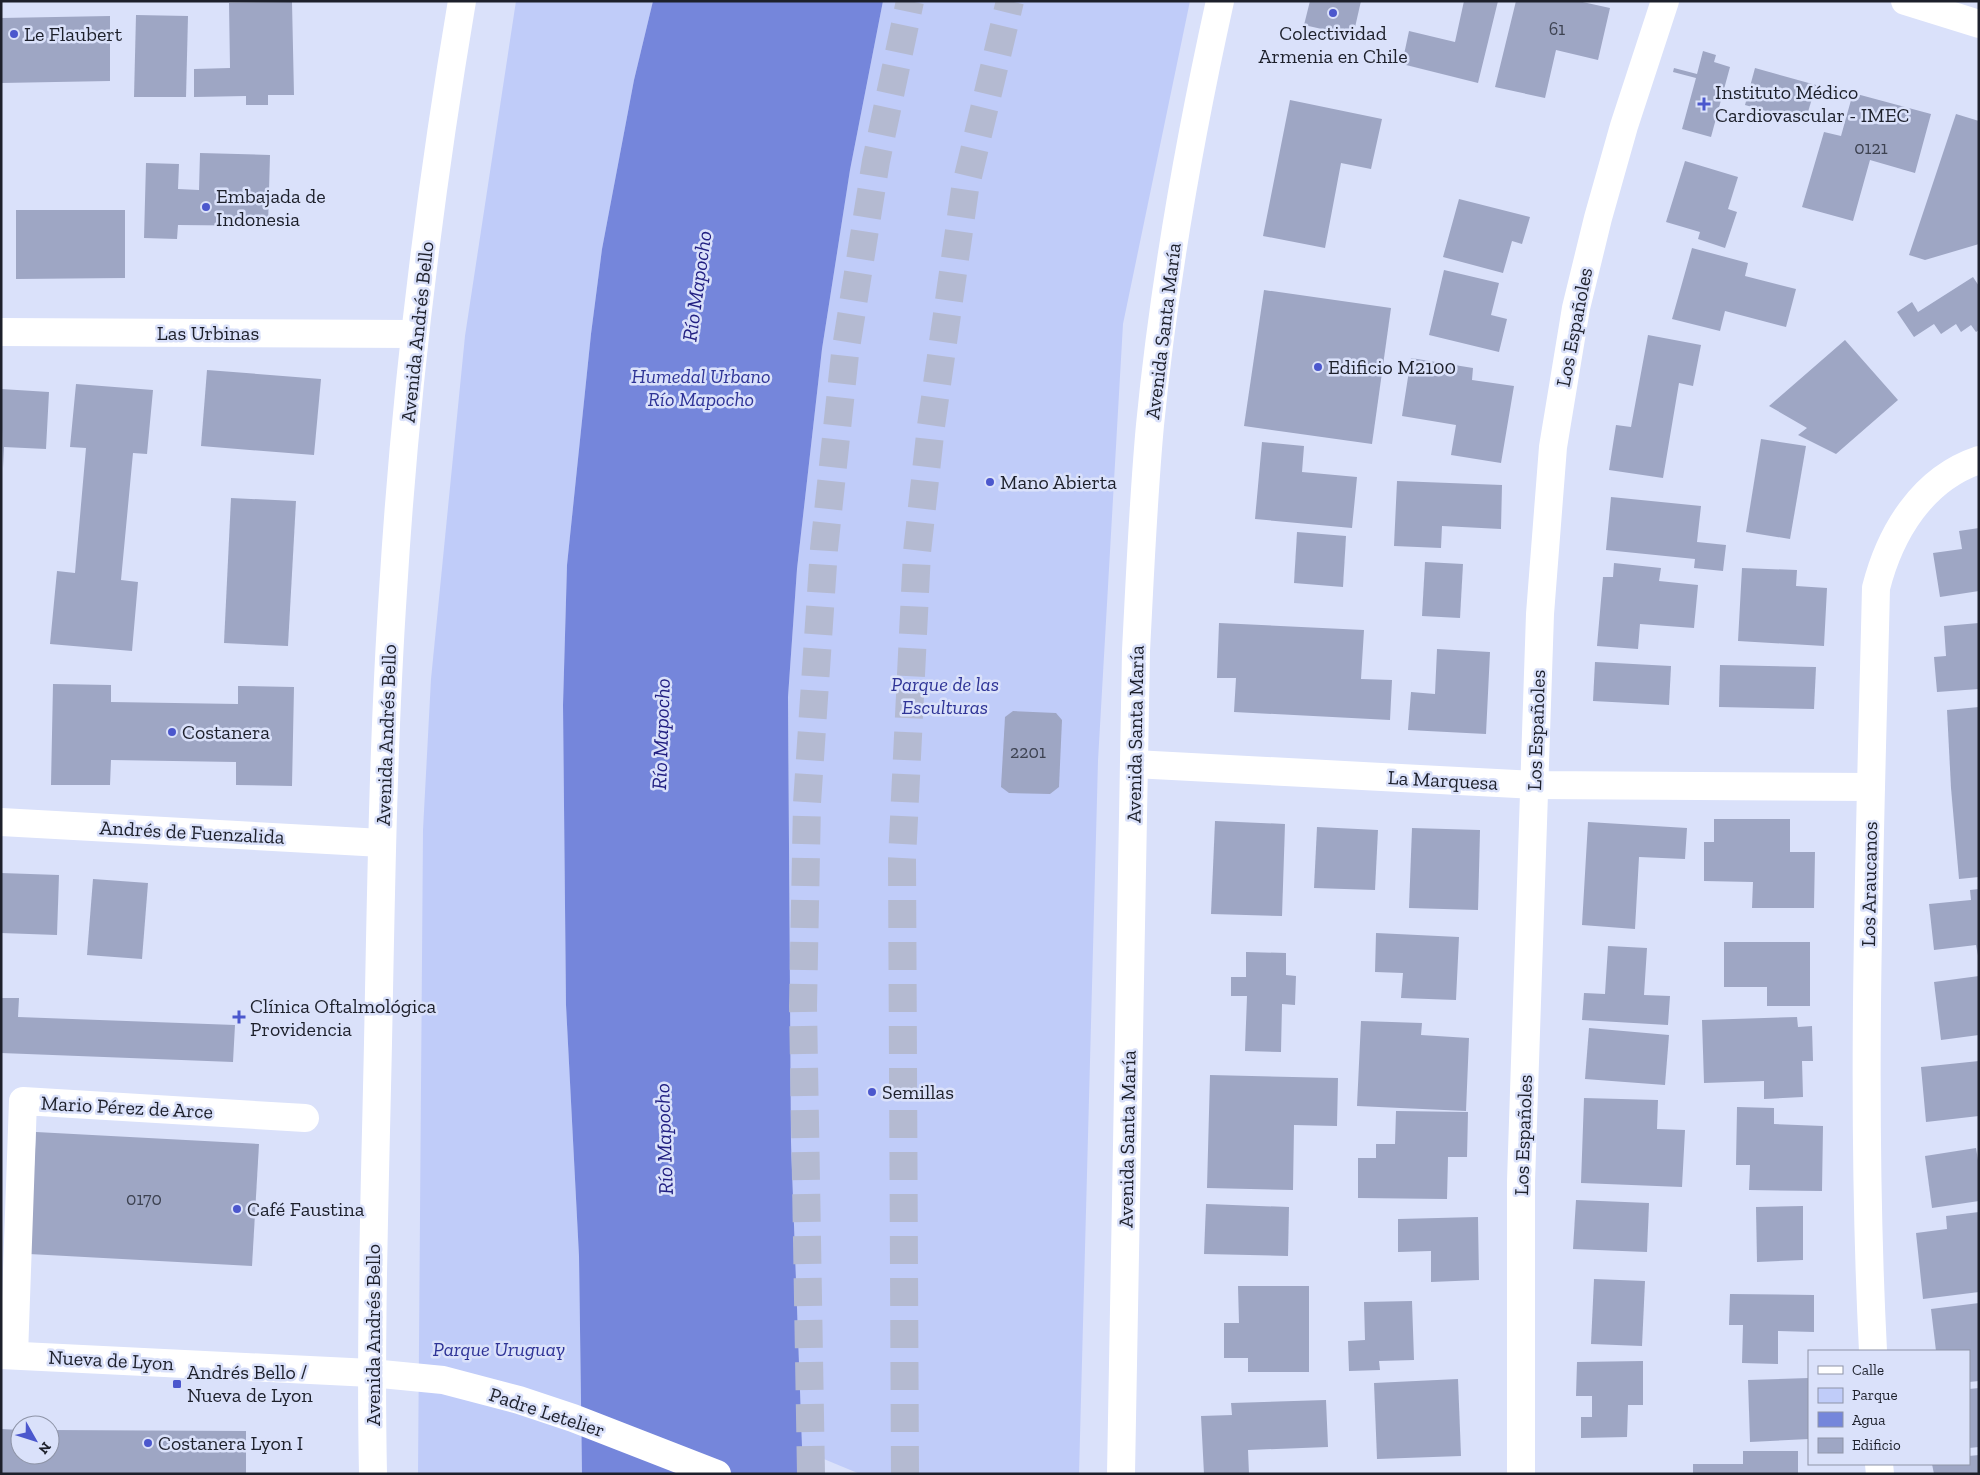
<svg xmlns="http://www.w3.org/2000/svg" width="1980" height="1475" font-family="'Zilla Slab',serif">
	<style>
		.green { fill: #c0ccf9 }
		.water { fill: #7586db }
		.building { fill: #9ea6c4 }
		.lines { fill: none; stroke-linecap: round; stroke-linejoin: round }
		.highway-tunnel { stroke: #b4bad1; stroke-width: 28; stroke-dasharray: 28 14; stroke-linecap: butt }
		.minor { stroke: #fff; stroke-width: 28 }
		.major { stroke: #fff; stroke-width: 28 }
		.poi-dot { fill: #4b57cd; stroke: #dae1fa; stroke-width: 2 }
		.labels { text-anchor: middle; stroke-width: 5; stroke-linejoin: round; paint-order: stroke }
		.number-label { font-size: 18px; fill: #3d4251 }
		.poi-label { font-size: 20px; fill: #1d202b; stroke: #dae1fa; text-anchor: start }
		.street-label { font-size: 20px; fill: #1d202b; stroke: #dae1fa }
		.park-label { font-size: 20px; font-style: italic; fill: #2e3396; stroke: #dae1fa }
		.water-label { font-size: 21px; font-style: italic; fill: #201e81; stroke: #dae1fa }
	</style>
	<rect width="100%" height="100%" fill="#dae1fa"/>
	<g class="green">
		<polygon points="516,1 653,1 634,80 602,249 591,334 567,565 563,705 566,1005 579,1256 582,1474 418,1474 423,830 431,679 465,336"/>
		<polygon points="883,1 1190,1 1123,324 1098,761 1079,1474 860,1474 802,1450 791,1142 788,697 797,569 822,349 850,170"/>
	</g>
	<polygon class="water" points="653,1 883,1 850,170 822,349 797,569 788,697 791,1142 803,1474 582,1474 579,1256 566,1005 563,705 567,565 591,334 602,249 634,80"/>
	<g class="building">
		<polygon points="1310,1 1361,1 1353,36 1304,25"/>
		<polygon points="1464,1 1498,1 1478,83 1402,64 1409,31 1455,42"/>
		<polygon points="1516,1 1578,1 1610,8 1598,60 1556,50 1545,98 1495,87"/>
		<polygon points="292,2 294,95 268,95 268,105 246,105 246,96 194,97 194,69 230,68 229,3"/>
		<polygon points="136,15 188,16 186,97 134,97"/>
		<polygon points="110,16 110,81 1,83 1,18"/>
		<polygon points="1703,51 1716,55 1714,62 1730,67 1711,137 1682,129 1696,78 1673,72 1674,68 1697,74"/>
		<polygon points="1755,68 1816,85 1805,122 1745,105"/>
		<polygon points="1853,93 1931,114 1915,173 1870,160 1853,221 1802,207 1824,132 1841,136"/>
		<polygon points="1290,100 1382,119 1371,169 1341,163 1325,248 1263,236"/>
		<polygon points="1956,114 1979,121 1979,244 1925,260 1909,255"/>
		<polygon points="200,153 270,155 268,226 178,225 177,239 144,238 146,163 179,164 178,189 199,190"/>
		<polygon points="1685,161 1738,177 1728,209 1737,212 1725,248 1698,239 1700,232 1666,222"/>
		<polygon points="1459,199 1530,217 1522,244 1512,241 1503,273 1443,257"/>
		<polygon points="16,210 125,210 125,278 16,279"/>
		<polygon points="1692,248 1748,263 1745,276 1796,289 1786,327 1725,311 1720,331 1672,319"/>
		<polygon points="1444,270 1499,283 1491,315 1507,319 1499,352 1429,335"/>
		<polygon points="1973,277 1979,286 1979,330 1976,332 1971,325 1961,332 1956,324 1941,334 1934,324 1914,337 1897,312 1912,302 1918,312"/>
		<polygon points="1264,290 1391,308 1372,444 1244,426"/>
		<polygon points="1648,335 1701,345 1693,386 1679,383 1663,478 1609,470 1616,425 1631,427"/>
		<polygon points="1845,340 1898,400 1836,454 1798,435 1807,428 1769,406"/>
		<polygon points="1411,358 1473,368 1472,380 1514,386 1501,463 1451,455 1456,425 1402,416"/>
		<polygon points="207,370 321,379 314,455 201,446"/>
		<polygon points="76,384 153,390 147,454 133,453 121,580 138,582 132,651 50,644 57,571 75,573 86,448 70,447"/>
		<polygon points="1,389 49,392 46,449 4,447 3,468"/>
		<polygon points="1761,439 1806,446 1790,539 1746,532"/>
		<polygon points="1262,442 1304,446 1302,472 1357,477 1352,528 1255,519"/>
		<polygon points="1397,481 1502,485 1501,529 1442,526 1441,548 1394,546"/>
		<polygon points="1611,497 1701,506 1697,542 1726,545 1723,571 1694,568 1695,559 1606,550"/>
		<polygon points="231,498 296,501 288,646 224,643"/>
		<polygon points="1979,528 1979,591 1940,597 1933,553 1962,549 1959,531"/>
		<polygon points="1297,532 1346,536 1343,587 1294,583"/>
		<polygon points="1425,562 1463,564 1460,618 1422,616"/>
		<polygon points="1614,563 1661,568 1659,581 1698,585 1694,628 1640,624 1638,649 1597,646 1603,577 1613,577"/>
		<polygon points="1742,568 1797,570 1796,586 1827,588 1824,646 1738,641"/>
		<polygon points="1219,623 1364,630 1361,679 1392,680 1390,720 1234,712 1236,678 1217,678"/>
		<polygon points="1979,623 1979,689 1937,692 1934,657 1946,656 1944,626"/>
		<polygon points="1437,649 1490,652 1486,734 1408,730 1411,692 1435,694"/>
		<polygon points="1595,662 1671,666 1669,705 1593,701"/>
		<polygon points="1720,665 1816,667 1814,709 1719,707"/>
		<polygon points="53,684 111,685 111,702 238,704 238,686 294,687 292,786 236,785 236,762 111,760 110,785 51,785"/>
		<polygon points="1979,707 1979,877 1959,879 1951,788 1947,710"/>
		<polygon points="1013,711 1056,713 1062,720 1059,787 1050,794 1009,793 1001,787 1005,717"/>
		<polygon points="1714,819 1790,819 1790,852 1815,852 1814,908 1752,908 1753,882 1704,881 1704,842 1714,842"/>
		<polygon points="1215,821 1285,824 1282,916 1211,914"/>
		<polygon points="1588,822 1687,828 1685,859 1639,857 1635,929 1582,925"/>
		<polygon points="1317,827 1378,830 1375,890 1314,888"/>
		<polygon points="1412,828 1480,830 1478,910 1409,908"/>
		<polygon points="1,873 59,875 57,935 1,933"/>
		<polygon points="93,879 148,883 142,959 87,955"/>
		<polygon points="1979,889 1979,961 1976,945 1934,950 1929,904 1971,900 1970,890"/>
		<polygon points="1376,933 1459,937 1456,1000 1401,998 1403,973 1375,972"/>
		<polygon points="1724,942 1810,942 1810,1006 1767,1006 1767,987 1724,987"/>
		<polygon points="1608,946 1647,948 1644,995 1670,996 1668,1025 1582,1020 1584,993 1605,994"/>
		<polygon points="1246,952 1286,953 1286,975 1296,976 1295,1005 1282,1004 1281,1052 1245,1051 1247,996 1231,996 1231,977 1246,977"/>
		<polygon points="1979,976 1979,1035 1941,1040 1934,982"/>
		<polygon points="1,998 19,998 18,1017 235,1025 233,1062 1,1053"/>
		<polygon points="1797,1017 1798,1027 1812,1026 1813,1061 1802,1061 1803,1097 1764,1099 1764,1081 1704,1083 1702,1020"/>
		<polygon points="1361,1021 1422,1023 1421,1035 1469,1038 1466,1111 1357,1106"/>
		<polygon points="1589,1028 1669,1035 1665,1085 1585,1079"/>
		<polygon points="1979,1061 1979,1116 1926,1122 1921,1067"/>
		<polygon points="1210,1075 1338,1078 1337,1126 1294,1125 1293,1190 1207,1188"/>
		<polygon points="1584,1098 1658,1100 1657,1129 1685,1130 1682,1187 1581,1183"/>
		<polygon points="1737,1107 1774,1108 1774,1124 1823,1126 1822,1191 1749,1190 1750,1165 1736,1165"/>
		<polygon points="1396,1111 1468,1112 1467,1157 1448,1157 1447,1199 1358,1198 1358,1158 1376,1158 1376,1144 1395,1144"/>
		<polygon points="36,1132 259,1144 252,1266 29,1254"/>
		<polygon points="1976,1148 1979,1166 1979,1201 1932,1208 1925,1156"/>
		<polygon points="1576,1200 1649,1203 1647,1252 1573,1249"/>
		<polygon points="1206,1204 1289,1207 1288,1256 1204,1254"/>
		<polygon points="1803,1206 1803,1260 1757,1262 1756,1207"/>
		<polygon points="1979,1212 1979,1292 1923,1299 1916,1233 1947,1229 1946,1216"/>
		<polygon points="1478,1217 1479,1280 1431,1282 1431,1251 1398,1252 1398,1219"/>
		<polygon points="1594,1279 1645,1281 1642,1346 1591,1344"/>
		<polygon points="1238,1286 1309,1286 1309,1372 1248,1372 1248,1358 1224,1358 1224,1323 1239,1323"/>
		<polygon points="1730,1294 1814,1295 1814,1332 1778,1331 1778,1364 1742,1363 1743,1325 1729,1325"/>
		<polygon points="1412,1301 1414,1360 1379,1361 1380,1370 1349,1371 1348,1341 1365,1340 1364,1302"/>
		<polygon points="1979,1303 1979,1381 1969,1382 1969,1351 1936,1351 1931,1309"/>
		<polygon points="1643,1361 1643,1405 1628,1405 1627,1437 1581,1438 1581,1417 1592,1417 1592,1396 1576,1396 1577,1362"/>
		<polygon points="1809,1378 1809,1439 1750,1442 1748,1380"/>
		<polygon points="1458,1379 1461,1456 1377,1459 1374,1383"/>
		<polygon points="1979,1388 1979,1447 1969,1448 1969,1389"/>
		<polygon points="1326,1400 1328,1447 1248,1450 1249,1474 1204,1474 1201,1416 1232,1415 1231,1403"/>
		<polygon points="1,1429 20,1430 20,1455 50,1455 50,1430 246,1431 246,1474 1,1474"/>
		<polygon points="1743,1451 1798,1451 1798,1474 1693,1474 1693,1464 1743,1464"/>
		<polygon points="1979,1455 1979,1474 1934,1474 1932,1464 1969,1464 1969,1456"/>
	</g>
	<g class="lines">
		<g class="highway-tunnel">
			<polyline points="811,1474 803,1006 807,803 824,549 845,354 876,161 910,1"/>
			<polyline points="905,1474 902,859 917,552 931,426 965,189 1010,1"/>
		</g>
		<g class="minor">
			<polyline points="1,332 415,334"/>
			<polyline points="1134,764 1534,785 1871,787"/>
			<polyline points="1,822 382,843"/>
			<path d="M1873,1351C1860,1097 1870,842 1876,588C1890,533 1922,479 1979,460"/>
			<polyline points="1,1355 371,1373 443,1380 519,1400 573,1418 717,1474"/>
			<polyline points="14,1355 23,1101 305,1118"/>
			<polyline points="1879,1464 1880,1474"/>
			<polyline points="1521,1474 1521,1181 1540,614 1553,447 1576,308 1598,218 1624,126 1665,1"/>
		</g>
		<g class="major">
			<polyline points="1905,1 1979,24"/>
			<path d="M373,1474C370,1330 375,1187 378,1043C381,892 383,741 393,591C405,393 429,196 462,1"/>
			<path d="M1121,1474L1136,651C1140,576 1143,501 1150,425C1164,283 1189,141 1220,1"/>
		</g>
	</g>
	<g class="poi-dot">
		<circle cx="1333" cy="13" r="5"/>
		<circle cx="14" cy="34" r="5"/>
		<path d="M1701.5 96.5h5v5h5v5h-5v5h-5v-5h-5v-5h5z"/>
		<circle cx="206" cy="207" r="5"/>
		<circle cx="1318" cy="367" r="5"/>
		<circle cx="990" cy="482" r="5"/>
		<circle cx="172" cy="732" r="5"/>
		<path d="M236.5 1009.5h5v5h5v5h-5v5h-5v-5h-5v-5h5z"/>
		<circle cx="872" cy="1092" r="5"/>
		<circle cx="237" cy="1209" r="5"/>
		<rect x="172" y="1379" width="10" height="10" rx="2.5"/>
		<circle cx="148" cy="1443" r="5"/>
	</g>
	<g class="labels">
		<g class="number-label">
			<text x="1557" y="35">61</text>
			<text x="1871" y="154">0121</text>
			<text x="1028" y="758">2201</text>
			<text x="144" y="1205">0170</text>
		</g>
		<g class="poi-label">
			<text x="1333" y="40" text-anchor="middle">Colectividad<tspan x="1333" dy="23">Armenia en Chile</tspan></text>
			<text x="24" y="41">Le Flaubert</text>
			<text x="1715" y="99">Instituto Médico<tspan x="1715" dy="23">Cardiovascular - IMEC</tspan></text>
			<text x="216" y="203">Embajada de<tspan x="216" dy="23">Indonesia</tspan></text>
			<text x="1328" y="374">Edificio M2100</text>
			<text x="1000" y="489">Mano Abierta</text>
			<text x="182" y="739">Costanera</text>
			<text x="250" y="1013">Clínica Oftalmológica<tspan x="250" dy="23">Providencia</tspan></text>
			<text x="882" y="1099">Semillas</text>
			<text x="247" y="1216">Café Faustina</text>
			<text x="187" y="1379">Andrés Bello /<tspan x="187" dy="23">Nueva de Lyon</tspan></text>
			<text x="158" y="1450">Costanera Lyon I</text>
		</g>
		<g class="street-label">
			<text transform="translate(1574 327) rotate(-79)" y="7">Los Españoles</text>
			<text transform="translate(1163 331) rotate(-83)" y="7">Avenida Santa María</text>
			<text transform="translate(417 332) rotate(-84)" y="7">Avenida Andrés Bello</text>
			<text x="208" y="340">Las Urbinas</text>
			<text transform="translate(1536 730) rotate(-88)" y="7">Los Españoles</text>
			<text transform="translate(1135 734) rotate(-89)" y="7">Avenida Santa María</text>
			<text transform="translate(386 735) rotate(-88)" y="7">Avenida Andrés Bello</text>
			<text transform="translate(1443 780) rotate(3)" y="7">La Marquesa</text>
			<text transform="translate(192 832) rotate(3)" y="7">Andrés de Fuenzalida</text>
			<text transform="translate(1869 884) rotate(-89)" y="7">Los Araucanos</text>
			<text transform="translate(127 1107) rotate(3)" y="7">Mario Pérez de Arce</text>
			<text transform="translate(1523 1135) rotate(-88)" y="7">Los Españoles</text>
			<text transform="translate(1127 1139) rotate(-89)" y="7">Avenida Santa María</text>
			<text transform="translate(373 1335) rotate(-90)" y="7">Avenida Andrés Bello</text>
			<text transform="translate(111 1360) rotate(3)" y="7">Nueva de Lyon</text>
			<text transform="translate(547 1412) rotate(18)" y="7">Padre Letelier</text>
		</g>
		<g class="park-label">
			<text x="701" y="383">Humedal Urbano<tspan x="701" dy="23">Río Mapocho</tspan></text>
			<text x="945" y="691">Parque de las<tspan x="945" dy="23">Esculturas</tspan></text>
			<text x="499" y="1356">Parque Uruguay</text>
		</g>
		<g class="water-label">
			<text transform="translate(697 286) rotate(-82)" y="7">Río Mapocho</text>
			<text transform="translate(661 734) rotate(-88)" y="7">Río Mapocho</text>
			<text transform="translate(664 1139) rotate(-92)" y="7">Río Mapocho</text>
		</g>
	</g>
	<rect width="1980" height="1475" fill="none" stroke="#1d202b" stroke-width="5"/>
	<rect x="1808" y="1350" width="162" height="115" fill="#dae1fa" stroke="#8e94a7"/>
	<rect x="1818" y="1366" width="25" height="8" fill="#ffffff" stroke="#8e94a7"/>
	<text x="1852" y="1375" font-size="15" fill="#1d202b">Calle</text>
	<rect x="1818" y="1388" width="25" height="15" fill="#c0ccf9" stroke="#8e94a7"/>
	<text x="1852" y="1400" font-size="15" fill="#1d202b">Parque</text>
	<rect x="1818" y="1412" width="25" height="15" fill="#7586db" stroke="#8e94a7"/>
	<text x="1852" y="1425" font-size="15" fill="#1d202b">Agua</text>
	<rect x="1818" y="1438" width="25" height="15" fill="#9ea6c4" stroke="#8e94a7"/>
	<text x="1852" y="1450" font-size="15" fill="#1d202b">Edificio</text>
	<g transform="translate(35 1440) rotate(129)"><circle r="24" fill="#dae1fa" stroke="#8e94a7"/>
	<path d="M0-4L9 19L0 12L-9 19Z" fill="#4b57cd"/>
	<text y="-8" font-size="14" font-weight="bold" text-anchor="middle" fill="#1d202b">N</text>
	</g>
</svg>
